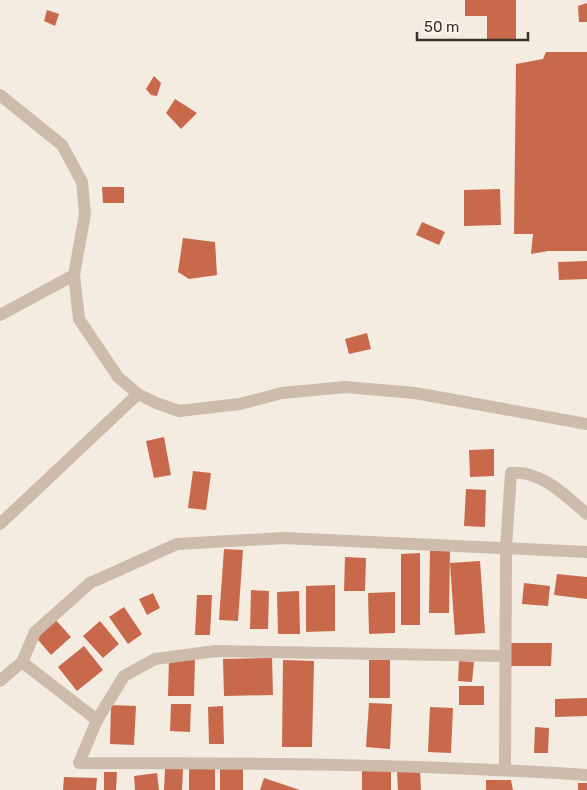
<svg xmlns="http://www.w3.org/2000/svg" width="587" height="790" font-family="Rubik,sans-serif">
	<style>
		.building { fill: #c8694b }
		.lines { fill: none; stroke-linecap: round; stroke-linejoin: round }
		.street { stroke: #cdbbac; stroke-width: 12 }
	</style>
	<rect width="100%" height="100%" fill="#f4ebe1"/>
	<g class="building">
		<polygon points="465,0 516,0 516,39 487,39 487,16 465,16"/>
		<polygon points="587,3 587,22 579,22 578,6"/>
		<polygon points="47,10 59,14 55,26 44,21"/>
		<polygon points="546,52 587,52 587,251 548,251 531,254 533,234 514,234 516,64 543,59"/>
		<polygon points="154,76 161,83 157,96 151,95 146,89"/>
		<polygon points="175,99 197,113 181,129 166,113"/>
		<polygon points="102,187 124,187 124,203 103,203"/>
		<polygon points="500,189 501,225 464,226 464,190"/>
		<polygon points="422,222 445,232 439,245 416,235"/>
		<polygon points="183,238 215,242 217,275 189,279 178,272"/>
		<polygon points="587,261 587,279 559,280 558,262"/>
		<polygon points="367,333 371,349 349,354 345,339"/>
		<polygon points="164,437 171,475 154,478 146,441"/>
		<polygon points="494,449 494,476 470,477 469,450"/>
		<polygon points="193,471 211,473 206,510 188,508"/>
		<polygon points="466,489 486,490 485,527 464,526"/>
		<polygon points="224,549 243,550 238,621 219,620"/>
		<polygon points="430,551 450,551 449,613 429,613"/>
		<polygon points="420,553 420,625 401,625 401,554"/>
		<polygon points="345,557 366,558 365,591 344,591"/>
		<polygon points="480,561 485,633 455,635 450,563"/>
		<polygon points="557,574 587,577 587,599 554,595"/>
		<polygon points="524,583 550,586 548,606 522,604"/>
		<polygon points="335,585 335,631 306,632 306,586"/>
		<polygon points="251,590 269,591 268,629 250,629"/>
		<polygon points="299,591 300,634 278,634 277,592"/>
		<polygon points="395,592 395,633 369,634 368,593"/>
		<polygon points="153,593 160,608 147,615 139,599"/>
		<polygon points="197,595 212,595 210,635 195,635"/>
		<polygon points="124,607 142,634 128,644 109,617"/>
		<polygon points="53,617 71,637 51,655 34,635"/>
		<polygon points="100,621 119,644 103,658 83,636"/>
		<polygon points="508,643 552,643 551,666 508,666"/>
		<polygon points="84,646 103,670 77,691 58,667"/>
		<polygon points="169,658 195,658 194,696 168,696"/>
		<polygon points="272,658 273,695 224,696 223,659"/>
		<polygon points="390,659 390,698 369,698 369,660"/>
		<polygon points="283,660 314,661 312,747 282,747"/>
		<polygon points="459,661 474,662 472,682 458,681"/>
		<rect x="459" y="686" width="25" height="19"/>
		<polygon points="587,698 587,716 555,717 555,699"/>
		<polygon points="369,703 392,704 390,749 366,747"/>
		<polygon points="171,704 191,704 190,732 170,731"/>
		<polygon points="111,705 136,706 134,745 110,744"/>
		<polygon points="223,706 224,744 209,744 208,707"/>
		<polygon points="430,707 453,708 451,753 428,752"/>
		<polygon points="535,727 549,728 548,753 534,753"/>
		<polygon points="215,764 215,790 189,790 189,765"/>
		<polygon points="165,769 183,769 182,790 164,790"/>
		<rect x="220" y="769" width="23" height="21"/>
		<polygon points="420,770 421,790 398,790 397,771"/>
		<rect x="362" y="771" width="29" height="19"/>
		<polygon points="104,772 117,772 116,790 104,790"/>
		<polygon points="157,773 159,790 135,790 134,776"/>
		<polygon points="64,777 97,778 96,790 63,790"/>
		<polygon points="264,778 300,790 260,790"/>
		<polygon points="486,780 511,780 513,790 486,790"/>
		<rect x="578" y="783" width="9" height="7"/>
	</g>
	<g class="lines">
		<g class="street">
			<polyline points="0,95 62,145 82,182 85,214 74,275 79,319 118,377 138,394 156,403 179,411 240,404 282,393 345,387 415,393 587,424"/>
			<polyline points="0,315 74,275"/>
			<polyline points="0,524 138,394"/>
			<path d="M505,656L216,651L155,659L124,676L97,720L79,763C248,763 418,764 587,775"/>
			<polyline points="22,662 97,720"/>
			<polyline points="0,681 22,662 35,632 90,583 177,544 284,538 587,552"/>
			<path d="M505,770L506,547L511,473C541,470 566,496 587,514"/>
		</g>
	</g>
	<path d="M417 32v8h111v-8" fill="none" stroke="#3b302b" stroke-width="2.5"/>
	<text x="424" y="32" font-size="15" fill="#3b302b" stroke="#fbf5ee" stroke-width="4" paint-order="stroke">50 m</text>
</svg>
